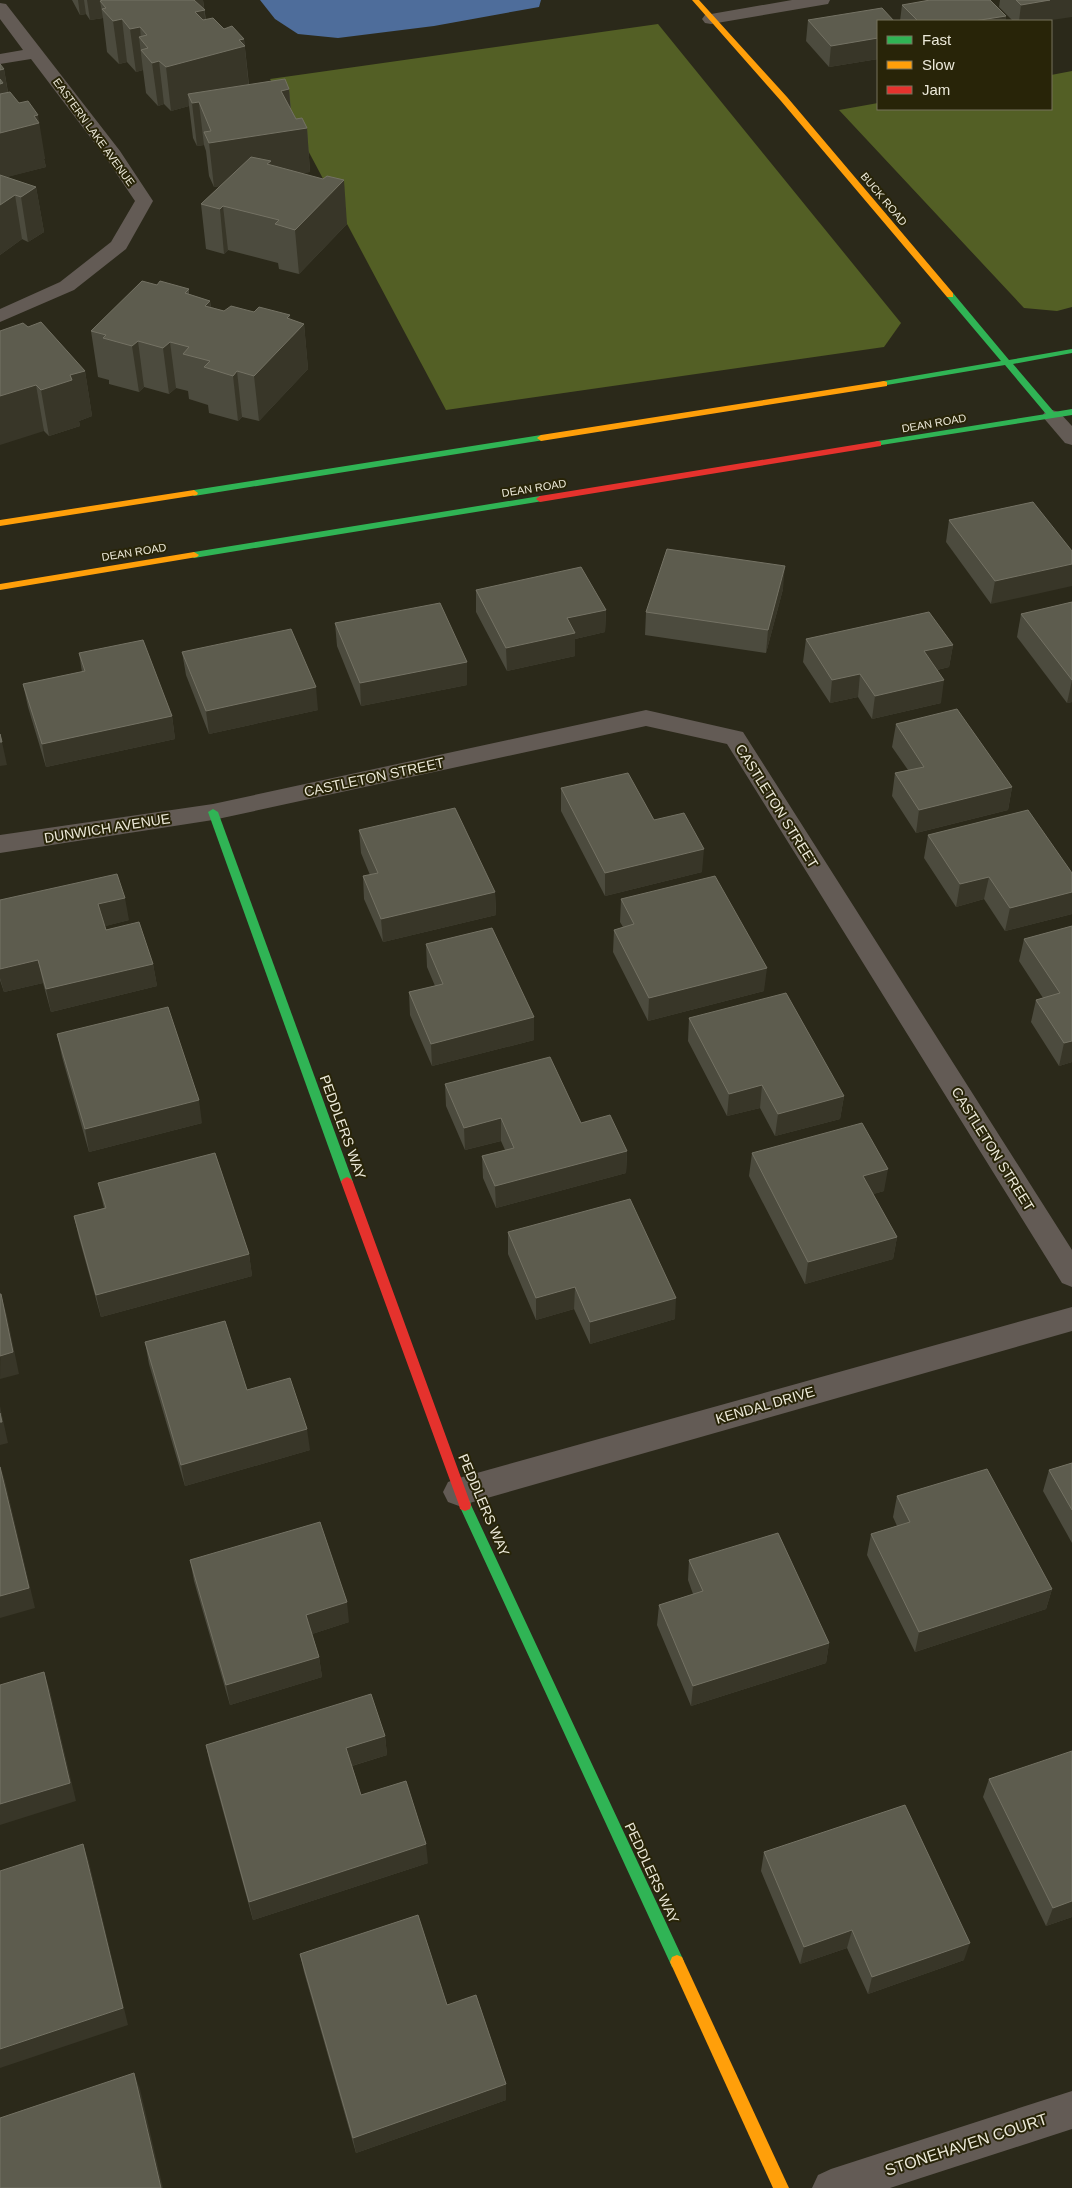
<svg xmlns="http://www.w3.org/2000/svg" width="1072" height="2188" font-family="Helvetica,sans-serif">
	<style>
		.forest { fill: #535f25 }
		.water { fill: #4e6d9b }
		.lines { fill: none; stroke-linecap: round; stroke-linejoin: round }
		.street { fill: #635b55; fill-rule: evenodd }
		.fast { fill: #30b455; fill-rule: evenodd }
		.slow { fill: #ff9f0a; fill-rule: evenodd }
		.jam { fill: #e5322d; fill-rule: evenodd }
		.wall { fill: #4c4b3e }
		.shaded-wall { fill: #383628 }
		.building { fill: #5d5c4e; stroke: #747264 }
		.labels { text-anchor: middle; stroke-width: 4; stroke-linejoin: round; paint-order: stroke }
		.far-street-label { font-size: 11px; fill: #ece9d9; stroke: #282408 }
		.street-label { font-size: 14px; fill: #ece9d9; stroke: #282408 }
		.near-street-label { font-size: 16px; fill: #ece9d9; stroke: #282408 }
	</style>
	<rect width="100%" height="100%" fill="#2b291a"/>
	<g class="forest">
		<polygon points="658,24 901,323 884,347 446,410 270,79"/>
		<polygon points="1072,71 1072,307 1057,311 1024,308 839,110 878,103 878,109 1051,109 1051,75"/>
	</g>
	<polygon class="water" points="260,0 541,0 539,7 434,26 338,38 298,34 275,19"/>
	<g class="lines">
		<g class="street">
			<polygon points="792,0 830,0 828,4 822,5 711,24 705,23 702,19 705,15 711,14"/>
			<polygon points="0,3 6,4 120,151 153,201 126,249 74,290 0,322 0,309 60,282 111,242 135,201 106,158 31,59 0,64 0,54 23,50 0,19"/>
			<polygon points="1052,410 1059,412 1072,426 1072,445 1065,443 1042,416 1045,412"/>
			<polygon points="646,710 743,732 1072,1250 1072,1287 1062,1283 727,744 646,726 213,820 0,853 0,835 213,804"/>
			<polygon points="1072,1307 1072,1331 459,1506 448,1502 443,1492 448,1482 459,1478"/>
			<polygon points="1072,2091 1072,2129 890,2188 812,2188 818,2175 831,2169"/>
		</g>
		<g class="fast">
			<polygon points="947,293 953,293 1009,360 1072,349 1072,353 1013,364 1054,412 1072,409 1072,415 875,446 875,442 878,441 1046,414 1005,365 881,386 881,382 884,381 1001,361 947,297"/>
			<polygon points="541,435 545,438 544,440 194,496 190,493 194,490"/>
			<polygon points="540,496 544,499 543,501 194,558 189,555 194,552"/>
			<polygon points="213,809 218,812 353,1182 351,1185 343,1185 341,1182 208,812"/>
			<polygon points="465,1499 470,1501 471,1505 682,1957 684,1962 682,1967 677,1969 672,1967 459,1505 460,1501"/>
		</g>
		<g class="slow">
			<polygon points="692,0 699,0 787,97 953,293 953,297 947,297 781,101"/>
			<polygon points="884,381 887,382 887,386 541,441 537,438 541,435"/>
			<polygon points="194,490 198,493 197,495 0,526 0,520"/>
			<polygon points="194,552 199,555 197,557 0,590 0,584"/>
			<polygon points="677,1955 682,1957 789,2188 773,2188 670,1962 672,1957"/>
		</g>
		<g class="jam">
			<polygon points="878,441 881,442 881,446 540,502 536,499 540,496"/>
			<polygon points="347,1177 351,1179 353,1182 471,1505 470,1509 465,1511 460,1509 459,1505 341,1182 343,1179"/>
		</g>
	</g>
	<g class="wall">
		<polygon points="72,0 203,0 206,20 244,39 249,85 289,89 291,109 296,119 307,128 310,172 301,173 347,224 299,274 279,269 278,263 228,250 224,254 206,249 201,204 220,186 214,187 209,176 206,151 204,145 197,146 193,138 189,106 171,111 164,104 158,106 146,93 143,70 136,72 127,62 119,64 107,52 103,18 90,20 86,14 80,15"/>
		<polygon points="1000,0 1072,0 1045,21 1013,21 999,7"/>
		<polygon points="902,5 1006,16 1005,21 900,21"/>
		<polygon points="808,20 878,21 878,59 829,67 806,41"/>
		<polygon points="4,69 8,92 45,158 44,159 46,167 6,177 36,187 44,232 28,242 22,239 0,255"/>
		<polygon points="157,285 189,289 189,294 210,301 211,307 224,311 254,312 290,315 290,319 304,324 308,369 259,421 242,417 238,421 209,413 208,405 189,399 188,391 176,388 169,394 144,387 139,392 109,384 109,380 98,377 91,331"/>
		<polygon points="0,331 85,371 92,416 79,421 80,426 49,436 44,431"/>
		<polygon points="1033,502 991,604 946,542 949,520"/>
		<polygon points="783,589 766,653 645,635 646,612"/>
		<polygon points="476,590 606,610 605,632 575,639 575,656 507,671 476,612"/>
		<polygon points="1072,602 1072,702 1067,703 1017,637 1021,614"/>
		<polygon points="335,623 467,662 467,685 361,706 337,646"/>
		<polygon points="806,639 953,645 949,667 937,670 941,703 872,719 858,697 830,703 803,662"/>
		<polygon points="182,652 318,710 209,734 186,675"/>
		<polygon points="79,653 172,716 175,739 46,767 28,707 23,684 82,672"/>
		<polygon points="896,724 1012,787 1008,810 916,833 892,796 895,773 908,770 892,747"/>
		<polygon points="561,788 654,820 702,872 605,896 561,811"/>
		<polygon points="359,830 495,892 496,915 383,942 364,899 363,876 370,875 361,853"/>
		<polygon points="928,835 1072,873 1072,914 1005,931 984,899 956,907 924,858"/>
		<polygon points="621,899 764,991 648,1021 613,952 614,930 623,927 620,922"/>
		<polygon points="0,900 129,920 105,926 106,930 153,964 157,986 51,1012 43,983 4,992 0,980"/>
		<polygon points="1072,926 1072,1062 1059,1066 1031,1022 1036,1000 1043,998 1019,961 1024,939"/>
		<polygon points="426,944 534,1040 432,1066 410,1015 409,992 435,986 427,967"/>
		<polygon points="689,1018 844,1096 840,1119 775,1136 760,1108 727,1116 688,1041"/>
		<polygon points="57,1034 202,1123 89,1152 62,1057"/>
		<polygon points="445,1084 581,1123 627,1151 626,1173 496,1208 483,1178 482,1156 505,1150 501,1141 465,1150 446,1106"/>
		<polygon points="752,1153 884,1191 873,1194 897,1237 893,1259 805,1284 749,1176"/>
		<polygon points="98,1183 249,1254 252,1276 101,1317 79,1238 74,1216 104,1208"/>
		<polygon points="508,1232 675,1319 590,1344 574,1309 536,1320 508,1254"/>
		<polygon points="145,1342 247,1390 310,1450 185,1486 149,1364"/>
		<polygon points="1072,1463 1072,1543 1043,1491 1049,1470"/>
		<polygon points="897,1496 1052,1589 1046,1609 915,1652 867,1555 871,1534 897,1526 893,1517"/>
		<polygon points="190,1560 349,1622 312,1634 319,1657 322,1677 230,1705 194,1581"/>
		<polygon points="689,1560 829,1643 826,1663 691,1706 657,1625 659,1605 693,1594 688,1580"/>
		<polygon points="385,1736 387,1755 352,1766 361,1795 428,1863 253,1920 210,1764 206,1745"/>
		<polygon points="989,1779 1072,1917 1046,1926 983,1797"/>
		<polygon points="764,1852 964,1960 868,1994 847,1948 800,1964 761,1871"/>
		<polygon points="300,1954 447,2005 506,2100 356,2153 304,1972"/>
	</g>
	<g class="shaded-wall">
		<polygon points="78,0 84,0 86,14 80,15"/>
		<polygon points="87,0 170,0 100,1 103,18 90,20"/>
		<polygon points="194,0 203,0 209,53 200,55"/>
		<polygon points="1050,0 1072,0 1072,17 1045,21 1019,21 1021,5"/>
		<polygon points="1006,16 1005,21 974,21"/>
		<polygon points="122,19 127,62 119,64 113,21"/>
		<polygon points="140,27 141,40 139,37 143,70 136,72 130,29"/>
		<polygon points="878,38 878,59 829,67 831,46"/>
		<polygon points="244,39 249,89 199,103 204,145 197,146 192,103 188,94 189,106 171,111 166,67"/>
		<polygon points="159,61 164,104 158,106 152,63"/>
		<polygon points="4,69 11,113 0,125 0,70"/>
		<polygon points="289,89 292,130 307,128 310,172 214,187 209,143 281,91"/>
		<polygon points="38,115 45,158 44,159 46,167 0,179 0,133 34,116"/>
		<polygon points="344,180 347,224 299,274 295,230"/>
		<polygon points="36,187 44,232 28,242 21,197"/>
		<polygon points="15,195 22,239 0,255 0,205"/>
		<polygon points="223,206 228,250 224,254 220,209"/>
		<polygon points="210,301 215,346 205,306"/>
		<polygon points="290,315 292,337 304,324 308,369 259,421 254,376 287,318"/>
		<polygon points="138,341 144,387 139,392 132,346"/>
		<polygon points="170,342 176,388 169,394 163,348"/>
		<polygon points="85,371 92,416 79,421 80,426 49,436 41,390 70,375"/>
		<polygon points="237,371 242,417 238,421 233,376"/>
		<polygon points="36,385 44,431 0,445 0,396"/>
		<polygon points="1072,564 1072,586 991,604 995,581"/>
		<polygon points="785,566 783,589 766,653 768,630"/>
		<polygon points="606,610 605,632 575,639 575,656 507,671 506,648 567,618"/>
		<polygon points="953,645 949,667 920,674 924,651"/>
		<polygon points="467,662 467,685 361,706 360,683"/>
		<polygon points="860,674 858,697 830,703 832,680"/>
		<polygon points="944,680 941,703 872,719 875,696"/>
		<polygon points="1072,680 1072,702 1067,703"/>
		<polygon points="316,687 318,710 209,734 206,711"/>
		<polygon points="172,716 175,739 46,767 42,744"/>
		<polygon points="0,742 2,742 7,765 0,766"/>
		<polygon points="1012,787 1008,810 916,833 919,810"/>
		<polygon points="704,849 702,872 605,896 605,873"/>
		<polygon points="989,877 984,899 956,907 960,884"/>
		<polygon points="495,892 496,915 383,942 381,919"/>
		<polygon points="1072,892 1072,914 1005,931 1010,908"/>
		<polygon points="125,898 129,920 102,927 98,904"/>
		<polygon points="38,960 43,983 4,992 0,978 0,969"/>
		<polygon points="153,964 157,986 51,1012 46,989"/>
		<polygon points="767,968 764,991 648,1021 649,998"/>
		<polygon points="534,1017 534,1040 432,1066 431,1044"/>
		<polygon points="1072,1041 1072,1062 1059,1066 1064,1043"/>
		<polygon points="762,1085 760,1108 727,1116 729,1094"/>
		<polygon points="844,1096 840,1119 775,1136 778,1114"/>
		<polygon points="199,1100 202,1123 89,1152 85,1129"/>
		<polygon points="501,1118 501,1141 465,1150 464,1128"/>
		<polygon points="627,1151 626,1173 496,1208 495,1186"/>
		<polygon points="888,1169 884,1191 860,1198 863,1176"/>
		<polygon points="897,1237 893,1259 805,1284 808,1262"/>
		<polygon points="249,1254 252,1276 101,1317 96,1295"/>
		<polygon points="575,1287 574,1309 536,1320 536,1298"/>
		<polygon points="1,1294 7,1316 19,1374 0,1379"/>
		<polygon points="676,1298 675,1319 590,1344 590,1322"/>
		<polygon points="0,1406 8,1443 0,1445"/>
		<polygon points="307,1429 310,1450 185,1486 181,1465"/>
		<polygon points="0,1465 5,1481 35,1608 0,1618"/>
		<polygon points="1052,1589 1046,1609 915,1652 919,1632"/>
		<polygon points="347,1602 349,1622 309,1635 306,1615"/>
		<polygon points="829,1643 826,1663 691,1706 693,1686"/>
		<polygon points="319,1657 322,1677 230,1705 226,1685"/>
		<polygon points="44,1672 50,1691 76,1801 0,1825 0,1804"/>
		<polygon points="385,1736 387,1755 348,1767 346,1748"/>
		<polygon points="83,1844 89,1862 128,2025 0,2068 0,2049"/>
		<polygon points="426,1844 428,1863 253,1920 249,1902"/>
		<polygon points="1072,1901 1072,1917 1046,1926 1053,1908"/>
		<polygon points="852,1930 847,1948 800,1964 804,1947"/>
		<polygon points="970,1943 964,1960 868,1994 872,1977"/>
		<polygon points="134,2073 140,2089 163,2188 161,2188"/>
		<polygon points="506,2084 506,2100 356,2153 353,2138"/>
	</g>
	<g class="building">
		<polygon points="103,0 194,0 205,10 195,12 203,20 213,18 224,29 232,26 244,39 239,40 245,46 166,67 159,61 152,63 141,50 148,48 139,37 147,35 140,27 130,29 122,19 113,21 102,9 106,8 100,1"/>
		<polygon points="930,0 990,0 1006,16 974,21 918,21 902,5"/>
		<polygon points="1016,0 1050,0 1021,5"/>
		<polygon points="882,8 894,21 878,21 878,38 831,46 808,20"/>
		<polygon points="0,64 4,69 0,70"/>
		<polygon points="0,79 3,83 0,84"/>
		<polygon points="285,79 289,89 281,91 296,119 302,118 307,128 209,143 204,132 211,131 199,102 192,103 188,94"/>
		<polygon points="10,92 19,103 28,101 38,115 34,116 39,123 0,133 0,94"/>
		<polygon points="251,157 271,161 267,164 323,179 327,176 344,180 295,230 275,224 279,220 223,206 220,209 201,204"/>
		<polygon points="0,175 36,187 21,197 15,195 0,205"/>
		<polygon points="142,281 157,285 160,281 189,289 185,293 210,301 205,306 224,311 231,306 254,312 259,307 290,315 287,318 304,324 254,376 237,371 233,376 204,367 210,361 183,354 189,347 170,342 163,348 138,341 132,346 103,338 106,335 91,331"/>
		<polygon points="41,322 85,371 70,375 72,380 41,390 36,385 0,396 0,331 23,323 28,327"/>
		<polygon points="1033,502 1072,551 1072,564 995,581 949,520"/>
		<polygon points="667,549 785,566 768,630 646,612"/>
		<polygon points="581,567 606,610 567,618 575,633 506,648 476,590"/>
		<polygon points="1072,602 1072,680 1021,614"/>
		<polygon points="440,603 467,662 360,683 335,623"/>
		<polygon points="929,612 953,645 924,651 944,680 875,696 860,674 832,680 806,639"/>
		<polygon points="291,629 316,687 206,711 182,652"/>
		<polygon points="143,640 172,716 42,744 23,684 85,671 79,653"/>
		<polygon points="957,709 1012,787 919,810 895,773 924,767 896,724"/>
		<polygon points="0,734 2,742 0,742"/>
		<polygon points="628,773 654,820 684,813 704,849 605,873 561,788"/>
		<polygon points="455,808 495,892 381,919 363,876 378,873 359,830"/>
		<polygon points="1028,810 1072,873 1072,892 1010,908 989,877 960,884 928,835"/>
		<polygon points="117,874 125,898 98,904 106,930 139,922 153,964 46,989 38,960 0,969 0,900"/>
		<polygon points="715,876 767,968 649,998 614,930 634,924 621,899"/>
		<polygon points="1072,926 1072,1041 1064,1043 1036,1000 1060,993 1024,939"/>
		<polygon points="492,928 534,1017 431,1044 409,992 443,984 426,944"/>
		<polygon points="786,993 844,1096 778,1114 762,1085 729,1094 689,1018"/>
		<polygon points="168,1007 199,1100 85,1129 57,1034"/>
		<polygon points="550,1057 581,1123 610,1115 627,1151 495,1186 482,1156 514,1148 501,1118 464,1128 445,1084"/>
		<polygon points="862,1123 888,1169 863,1176 897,1237 808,1262 752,1153"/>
		<polygon points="215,1153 249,1254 96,1295 74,1216 106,1208 98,1183"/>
		<polygon points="630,1199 676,1298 590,1322 575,1287 536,1298 508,1232"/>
		<polygon points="0,1294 1,1294 13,1352 0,1356"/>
		<polygon points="225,1321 247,1390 290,1378 307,1429 181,1465 145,1342"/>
		<polygon points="0,1413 2,1422 0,1422"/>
		<polygon points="1072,1463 1072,1510 1049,1470"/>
		<polygon points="0,1467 29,1588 0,1596"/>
		<polygon points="987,1469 1052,1589 919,1632 871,1534 910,1522 897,1496"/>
		<polygon points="320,1522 347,1602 306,1615 319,1657 226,1685 190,1560"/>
		<polygon points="778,1533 829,1643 693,1686 659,1605 703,1591 689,1560"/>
		<polygon points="44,1672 70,1783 0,1804 0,1685"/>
		<polygon points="371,1694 385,1736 346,1748 361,1795 406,1781 426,1844 249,1902 206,1745"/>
		<polygon points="1072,1751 1072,1901 1053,1908 989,1779"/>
		<polygon points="905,1805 970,1943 872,1977 852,1930 804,1947 764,1852"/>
		<polygon points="83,1844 123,2008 0,2049 0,1871"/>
		<polygon points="418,1915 447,2005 476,1995 506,2084 353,2138 300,1954"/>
		<polygon points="134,2073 161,2188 0,2188 0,2118"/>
	</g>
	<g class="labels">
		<g class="far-street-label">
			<text transform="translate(94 132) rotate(54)" y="4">EASTERN LAKE AVENUE</text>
			<text transform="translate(884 199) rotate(50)" y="4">BUCK ROAD</text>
			<text transform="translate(934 423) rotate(-10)" y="4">DEAN ROAD</text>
			<text transform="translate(534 488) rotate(-9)" y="4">DEAN ROAD</text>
			<text transform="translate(134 552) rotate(-9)" y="4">DEAN ROAD</text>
		</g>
		<g class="street-label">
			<text transform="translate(374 777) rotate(-12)" y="5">CASTLETON STREET</text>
			<text transform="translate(777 806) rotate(58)" y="5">CASTLETON STREET</text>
			<text transform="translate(107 828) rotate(-9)" y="5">DUNWICH AVENUE</text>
			<text transform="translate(343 1127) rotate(70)" y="5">PEDDLERS WAY</text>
			<text transform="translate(993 1149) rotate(58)" y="5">CASTLETON STREET</text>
			<text transform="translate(765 1405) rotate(-16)" y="5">KENDAL DRIVE</text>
			<text transform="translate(484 1505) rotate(67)" y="5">PEDDLERS WAY</text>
			<text transform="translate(652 1873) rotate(65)" y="5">PEDDLERS WAY</text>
		</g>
		<g class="near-street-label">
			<text transform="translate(966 2144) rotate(-18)" y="6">STONEHAVEN COURT</text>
		</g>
	</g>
	<rect x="877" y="20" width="175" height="90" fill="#282408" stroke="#76735c"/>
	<rect x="887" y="36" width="25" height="8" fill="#30b455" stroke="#76735c"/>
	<text x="922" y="45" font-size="15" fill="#ece9d9">Fast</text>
	<rect x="887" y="61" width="25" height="8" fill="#ff9f0a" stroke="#76735c"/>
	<text x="922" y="70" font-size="15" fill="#ece9d9">Slow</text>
	<rect x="887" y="86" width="25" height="8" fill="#e5322d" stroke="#76735c"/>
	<text x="922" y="95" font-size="15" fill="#ece9d9">Jam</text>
</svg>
